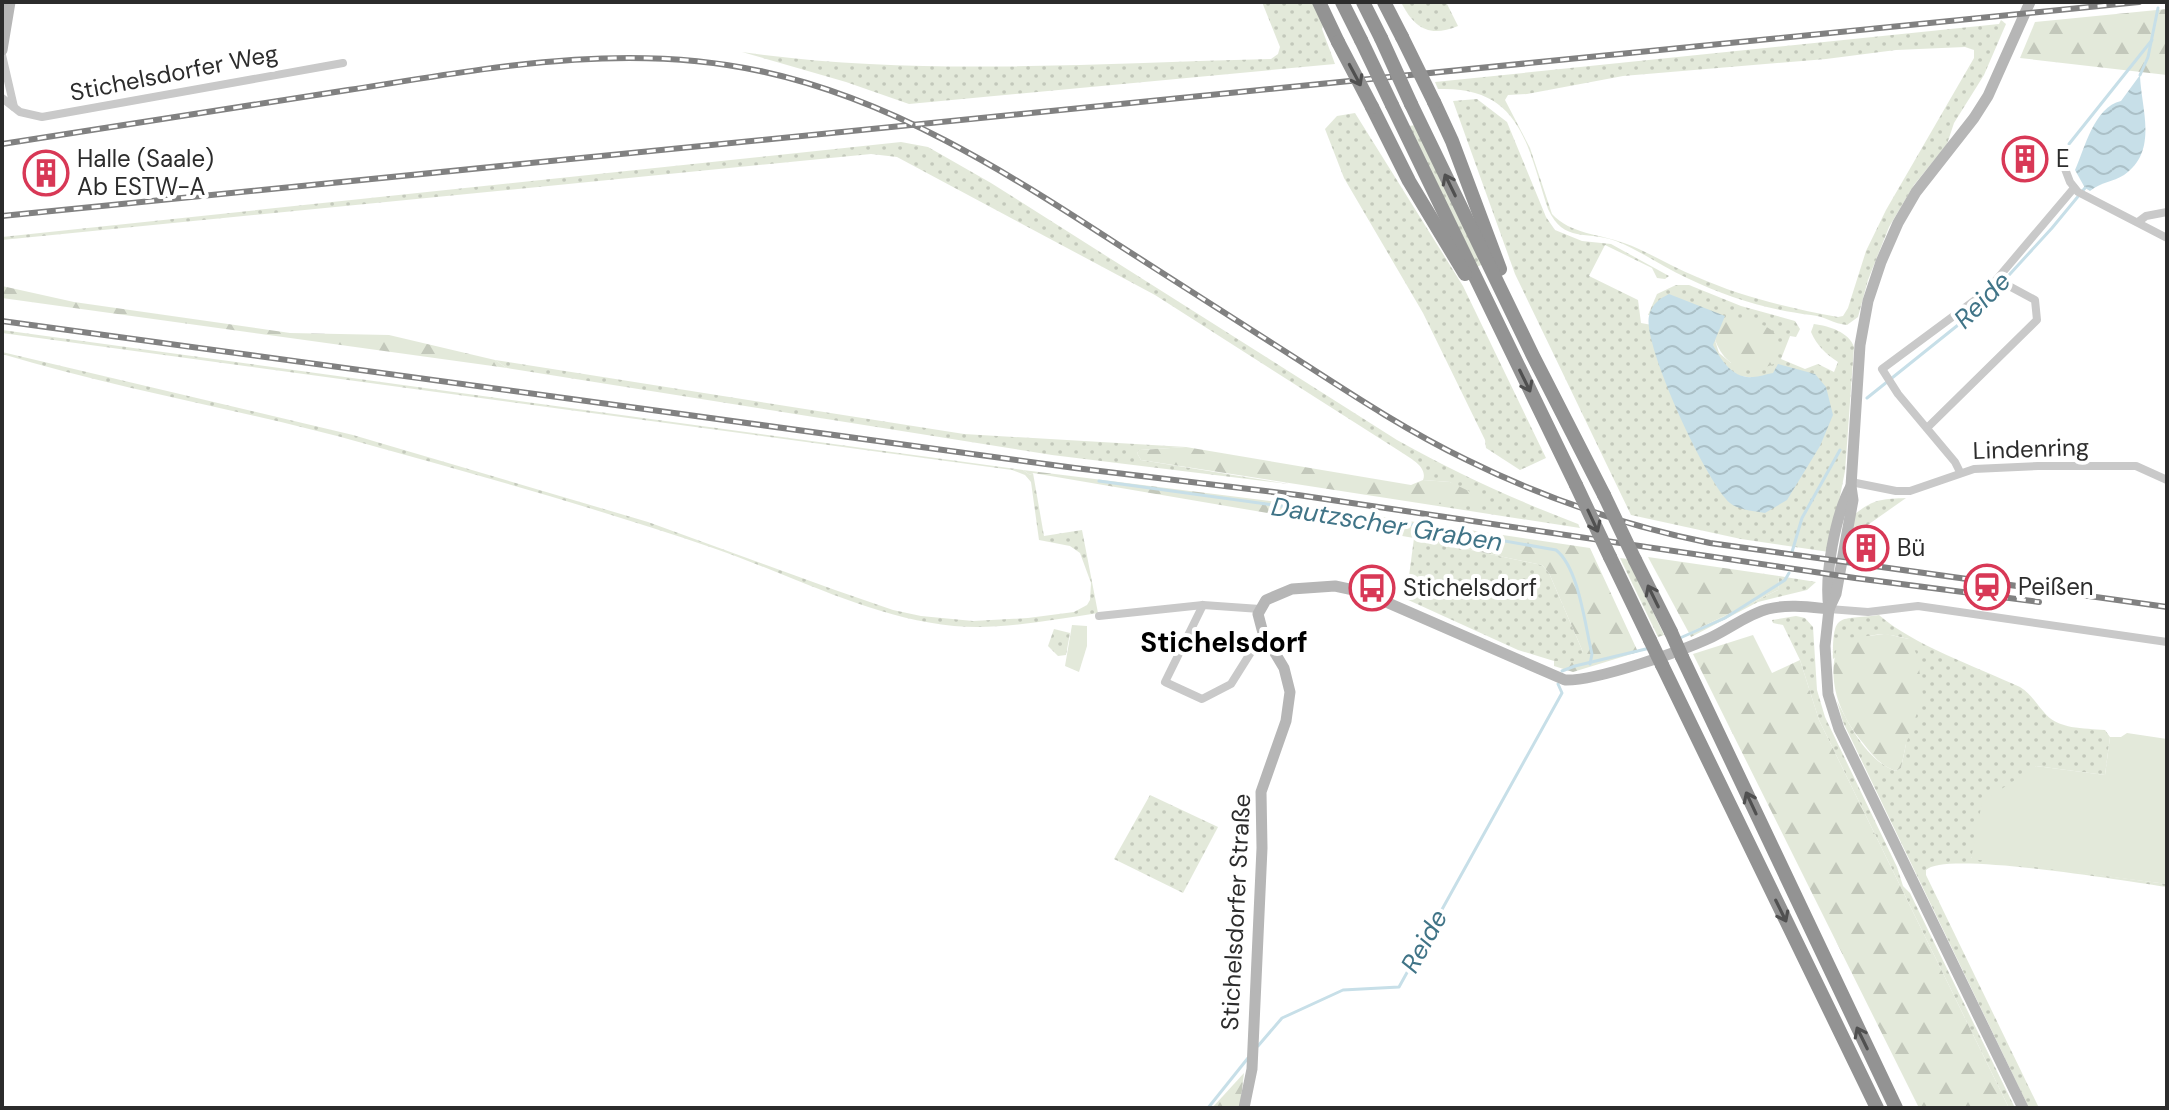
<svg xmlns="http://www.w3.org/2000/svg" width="2169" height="1110" font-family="'DM Sans',sans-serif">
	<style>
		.grass { fill: url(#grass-dots); fill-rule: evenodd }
		.forest { fill: url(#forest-firs) }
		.garden { fill: #e3e9da }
		.water { fill: url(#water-waves) }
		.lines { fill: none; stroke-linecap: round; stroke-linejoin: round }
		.stream { stroke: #c7dfe8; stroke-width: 3 }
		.street { stroke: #c9c9c9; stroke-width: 8 }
		.secondary { stroke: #b6b6b6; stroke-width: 11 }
		.highway { stroke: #939393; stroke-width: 14 }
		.rail-casing { stroke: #818181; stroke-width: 6 }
		.rail { stroke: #fff; stroke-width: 3; stroke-dasharray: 9; stroke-linecap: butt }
		.highway-bridge { stroke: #939393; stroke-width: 14 }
		.oneway { stroke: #505050 }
		.labels { text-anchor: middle; stroke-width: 8; stroke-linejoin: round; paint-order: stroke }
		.street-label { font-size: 24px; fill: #2c2c2c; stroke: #fff }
		.poi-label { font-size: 24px; fill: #2c2c2c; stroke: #fff; text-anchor: start }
		.water-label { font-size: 26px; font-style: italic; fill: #407487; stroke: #fff }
		.quarter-label { font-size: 28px; font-weight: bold; fill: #000; stroke: #fff }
	</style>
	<defs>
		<pattern id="grass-dots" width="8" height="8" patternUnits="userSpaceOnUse" patternTransform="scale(2)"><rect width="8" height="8" fill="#e3e9da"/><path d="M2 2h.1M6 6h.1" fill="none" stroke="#c3c8bb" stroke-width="1.8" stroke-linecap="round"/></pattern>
		<pattern id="forest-firs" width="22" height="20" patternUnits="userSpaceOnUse" patternTransform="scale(2)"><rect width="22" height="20" fill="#e3e9da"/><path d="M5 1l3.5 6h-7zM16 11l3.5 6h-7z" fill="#c3c8bb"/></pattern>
		<pattern id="water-waves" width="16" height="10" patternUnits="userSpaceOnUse" patternTransform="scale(2)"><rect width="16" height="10" fill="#c7dfe8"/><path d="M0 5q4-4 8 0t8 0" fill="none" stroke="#abc0c7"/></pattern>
	</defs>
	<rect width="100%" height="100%" fill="#fff"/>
	<g class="grass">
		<path d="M1262,2H1315L1324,20L1322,29L1335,64L909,104L846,82L742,52C917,77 1095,63 1271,59L1278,54L1280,47Z"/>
		<path d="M1401,2H1446L1458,26C1429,38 1414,28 1401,2Z"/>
		<path d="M2001,20L2006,24L1984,75L1954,123L1947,144L1914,185L1889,227L1868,280L1858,317L1847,325C1834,324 1824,316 1811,315C1768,310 1727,297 1687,278C1663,267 1641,251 1616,241C1587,230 1564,244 1548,209C1527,145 1521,86 1438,89L1435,82L1999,24ZM1965,47L1974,50V58L1886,210L1866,251L1848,308L1843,316L1838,317C1790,308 1742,297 1697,277C1672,267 1649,252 1624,243C1600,234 1570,234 1552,214L1530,148L1505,100L1508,95L1527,94L1623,76L1826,59L1896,50Z"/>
		<path d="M1477,99L1507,122L1546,217L1555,230L1582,241L1611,244L1669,276L1665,279L1657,278L1652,268L1605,245L1589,276L1638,300L1641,323L1652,325L1720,488L1763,377C1737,380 1705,368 1714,337L1719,353L1731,363L1720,322L1648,315L1657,294L1676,285H1689L1741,306L1795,321L1800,329L1796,337L1790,336L1781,359L1805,369L1818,364L1834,372L1838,362C1826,354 1817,346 1811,332L1814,324C1829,326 1849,332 1854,347L1845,471L1829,552L1741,539L1631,515L1515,274L1453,101Z"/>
		<polygon points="1355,113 1463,286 1546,458 1520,470 1486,448 1485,440 1423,313 1344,178 1325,129 1337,116"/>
		<polygon points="1416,125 1483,264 1477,267 1409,126"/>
		<path d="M901,142L928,147L991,183L1397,440C1456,473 1515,500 1578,524L1580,528L1425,504L1479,503L1450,482L1423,480C1428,467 1411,459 1401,452L1155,295L897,157L871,154L2,240V237Z"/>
		<path d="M2,330L1023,470L1030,475L1033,473L1044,536L1082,530L1098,613C1051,620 1002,630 954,626C870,618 792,575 713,548C599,509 482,476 366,444C245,410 121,390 2,354V352L353,435L648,522L835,590L893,610L921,616L973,621L1028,618L1074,612L1087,605L1090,600L1091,583L1080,553L1070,546L1039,540L1031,482L1025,475L1012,470L2,333Z"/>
		<polygon points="495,360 964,434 1186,447 1140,450 1137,453 1141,460 1289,484 1052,455 507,368"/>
		<path d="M1906,498L1862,529L1858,546L1849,542L1855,514C1874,499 1882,499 1906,498Z"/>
		<polygon points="1414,538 1542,565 1549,573 1583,652 1583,661 1554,661 1518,650 1406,599"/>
		<polygon points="1620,558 1628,559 1664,635 1658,637"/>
		<polygon points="1779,576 1816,582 1807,590 1758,602 1691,637 1689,633 1778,590"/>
		<path d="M1879,615C1913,645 1977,667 2020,687C2031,694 2035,702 2043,711C2057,730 2084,728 2105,730L2110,737L2105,775L2036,766L1971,858L2167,884V887C2131,882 1945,850 1926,870V875L2039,1108H2029L1843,722L1837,701C1850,726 1867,761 1896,771L1901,768L1906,744L1909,639C1868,629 1865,636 1833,659C1833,610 1838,621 1879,615Z"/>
		<polygon points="1796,616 1805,618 1813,627 1817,690 1825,717 1897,867 1903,886 1910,893 2015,1108 2009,1108 1819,720 1800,660 1783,625 1773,623 1772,620"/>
		<polygon points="1054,629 1070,633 1066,655 1058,656 1048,646"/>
		<polygon points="1150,795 1218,827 1183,893 1114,859"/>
	</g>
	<g class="forest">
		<polygon points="2167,9 2167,75 2020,58 2035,22"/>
		<polygon points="2,286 74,302 290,333 389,335 495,360 507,368 2,298"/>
		<path d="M1734,320C1763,322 1787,328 1776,363C1746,377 1724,367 1714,337L1720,322Z"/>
		<polygon points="1186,447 1411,485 1423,480 1450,482 1479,496 1479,504 1425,504 1141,460 1137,453 1140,450"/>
		<polygon points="1023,470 1295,504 1590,548 1638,652 1573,672 1554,666 1554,661 1583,661 1583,652 1549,573 1542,565 1414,538 1033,473 1030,475"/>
		<polygon points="1648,557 1779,576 1778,590 1689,633"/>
		<path d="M1886,634L1909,639L1917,655L1923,696L1906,744L1901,768L1896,771C1881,766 1872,755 1863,743C1839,714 1825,679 1839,642L1848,638Z"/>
		<polygon points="1753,635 1772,673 1800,660 1819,720 2009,1108 1919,1108 1693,654"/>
		<polygon points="1244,1073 1240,1108 1212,1108"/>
	</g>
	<g class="garden">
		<polygon points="1072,625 1087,626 1087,646 1079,672 1065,666"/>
		<polygon points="2127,733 2167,739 2167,884 1971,859 1982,802 2036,766 2105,775 2110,737 2121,737"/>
	</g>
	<g class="water">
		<path d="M2140,75C2141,109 2159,151 2124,175C2113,182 2101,182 2090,191L2085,188L2075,170C2085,148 2094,107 2121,101Z"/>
		<path d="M1669,294L1725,316L1713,345C1721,360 1733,379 1753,377C1759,377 1766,374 1773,373L1778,364L1815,374L1826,387L1833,415L1820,446L1787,500L1765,513C1754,511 1738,510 1730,503C1707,484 1642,344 1649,316C1652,304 1659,299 1669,294Z"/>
	</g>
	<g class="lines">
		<g class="stream">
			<polyline points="2140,75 2148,57 2158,8"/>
			<polyline points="2069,144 2152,40"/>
			<polyline points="1867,398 1978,309 2052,228 2085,188"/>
			<path d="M1099,481L1391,521L1556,550C1579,568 1585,626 1592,654L1590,664"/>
			<polyline points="1792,552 1802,518 1840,450"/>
			<polyline points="1680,638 1725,618 1785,580 1789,573"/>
			<polyline points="1562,671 1575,666 1650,648"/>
			<polyline points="1258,1046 1282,1018 1343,990 1399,987 1562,693 1558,684"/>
			<polyline points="1208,1108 1248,1058"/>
		</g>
		<g class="street">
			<polyline points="2,55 14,107"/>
			<polyline points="2,98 20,112 42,117 343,63"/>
			<polyline points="2062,161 2070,182 2078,192 2167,238"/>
			<polyline points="2138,222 2146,216 2167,212"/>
			<polyline points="1927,428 2037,320 2035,300 2009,286 2000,277"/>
			<polyline points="1960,472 1955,462 1898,394 1882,369 1986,292 2074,188"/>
			<polyline points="1851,482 1896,491 1910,491 1974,469 2038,466 2136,466 2167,480"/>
			<polyline points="1203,605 1165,682 1202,699 1231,684 1263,633"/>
			<polyline points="1829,609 1868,612 1918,606 2167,642"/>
			<polyline points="1099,616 1203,605 1260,609"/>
		</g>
		<g class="secondary">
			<polyline points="2,50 10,2"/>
			<path d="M1829,609C1824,576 1835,516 1851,486"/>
			<path d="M1244,1108L1252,1069L1262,848L1261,792L1286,721L1290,692L1284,668L1263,633L1258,614L1266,600L1292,589L1335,586L1363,592L1565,680C1597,681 1682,651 1712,637C1731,628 1748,614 1768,609C1788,604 1809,607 1829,609"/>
			<polyline points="2023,1108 1839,729 1828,694 1825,646 1829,609 1836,594 1853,500 1851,486 1860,345 1868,301 1881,262 1898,223 1916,192 1974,118 1988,96 2030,2"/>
		</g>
		<g class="highway">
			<polyline points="1319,2 1338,42"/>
			<polyline points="1342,2 1361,40"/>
			<polyline points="1363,2 1381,38"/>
			<polyline points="1384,2 1402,37"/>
			<polyline points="1434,102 1452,141 1500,269"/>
			<polyline points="1411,104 1533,356 1604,495"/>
			<polyline points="1392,105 1576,485"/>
			<polyline points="1372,107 1409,181 1465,274"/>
			<polyline points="1610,557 1650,640"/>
			<polyline points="1635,560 1671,632"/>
			<polyline points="1682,657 1896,1108"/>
			<polyline points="1662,665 1877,1108"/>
		</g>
		<g class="rail-casing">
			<g id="rail">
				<path d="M2,144C117,126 233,108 348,90C484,69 622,41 760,71C891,99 1003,170 1114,242C1176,282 1238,321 1300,361C1354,396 1409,432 1467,460C1544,498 1626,526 1710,543L2167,607"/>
				<polyline points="2,216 2139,2"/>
				<polyline points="2,321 1075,468 1298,495 1855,578 2039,602"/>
			</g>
		</g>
		<use href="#rail" class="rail"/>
		<g class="highway-bridge">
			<polyline points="1402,37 1434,102"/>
			<polyline points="1381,38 1411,104"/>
			<polyline points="1361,40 1392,105"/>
			<polyline points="1338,42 1372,107"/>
			<polyline points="1576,485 1610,557"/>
			<polyline points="1604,495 1635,560"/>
			<polyline points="1671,632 1682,657"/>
			<polyline points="1650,640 1662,665"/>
		</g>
	</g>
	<defs><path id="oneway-shaft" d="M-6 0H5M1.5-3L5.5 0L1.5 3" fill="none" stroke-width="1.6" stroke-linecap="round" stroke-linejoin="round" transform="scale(2)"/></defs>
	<g class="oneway">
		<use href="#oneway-shaft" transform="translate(1355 75) rotate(62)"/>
		<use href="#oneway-shaft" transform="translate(1450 185) rotate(-116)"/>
		<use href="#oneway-shaft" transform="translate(1525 381) rotate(64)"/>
		<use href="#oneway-shaft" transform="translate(1593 521) rotate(65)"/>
		<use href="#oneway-shaft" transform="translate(1653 596) rotate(-116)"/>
		<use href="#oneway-shaft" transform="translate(1751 803) rotate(-115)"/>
		<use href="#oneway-shaft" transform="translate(1781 911) rotate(64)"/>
		<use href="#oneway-shaft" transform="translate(1862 1038) rotate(-116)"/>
	</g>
	<defs>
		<g id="building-ring" transform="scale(2.3)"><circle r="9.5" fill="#fff" stroke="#d83856" stroke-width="1.5"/><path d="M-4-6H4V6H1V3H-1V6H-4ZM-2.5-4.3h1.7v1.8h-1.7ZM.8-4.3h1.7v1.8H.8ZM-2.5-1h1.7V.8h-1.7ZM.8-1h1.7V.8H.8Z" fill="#d83856"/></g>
		<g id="station-ring" transform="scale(2.3)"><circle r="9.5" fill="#fff" stroke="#d83856" stroke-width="1.5"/><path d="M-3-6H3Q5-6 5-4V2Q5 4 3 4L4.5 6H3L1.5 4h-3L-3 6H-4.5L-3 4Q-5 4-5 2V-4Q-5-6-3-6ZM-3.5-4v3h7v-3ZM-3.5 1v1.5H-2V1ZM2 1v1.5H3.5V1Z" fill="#d83856"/></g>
		<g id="bus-ring" transform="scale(2.3)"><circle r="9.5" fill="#fff" stroke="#d83856" stroke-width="1.5"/><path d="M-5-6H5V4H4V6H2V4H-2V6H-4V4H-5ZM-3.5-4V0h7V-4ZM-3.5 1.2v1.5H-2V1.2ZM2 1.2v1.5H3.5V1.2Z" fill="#d83856"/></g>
	</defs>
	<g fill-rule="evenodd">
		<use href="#building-ring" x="2025" y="159"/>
		<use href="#building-ring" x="46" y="173"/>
		<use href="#building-ring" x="1866" y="548"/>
		<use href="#station-ring" x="1987" y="587"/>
		<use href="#bus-ring" x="1372" y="588"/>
	</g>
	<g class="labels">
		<g class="street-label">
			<text transform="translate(174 73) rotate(-11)" y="8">Stichelsdorfer Weg</text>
			<text transform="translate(2031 449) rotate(-2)" y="8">Lindenring</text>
			<text transform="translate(1236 912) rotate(-87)" y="8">Stichelsdorfer Straße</text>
		</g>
		<g class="poi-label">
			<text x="77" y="167">Halle (Saale)<tspan x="77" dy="28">Ab ESTW-A</tspan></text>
			<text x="2056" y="167">E</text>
			<text x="1897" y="556">Bü</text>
			<text x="2018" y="595">Peißen</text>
			<text x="1403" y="596">Stichelsdorf</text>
		</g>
		<g class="water-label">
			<text transform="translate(1982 300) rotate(-45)" y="9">Reide</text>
			<text transform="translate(1387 524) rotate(9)" y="9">Dautzscher Graben</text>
			<text transform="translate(1424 941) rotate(-61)" y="9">Reide</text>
		</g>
		<g class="quarter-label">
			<text x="1224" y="652">Stichelsdorf</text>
		</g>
	</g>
	<rect width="2169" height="1110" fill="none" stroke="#2c2c2c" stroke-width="8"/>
</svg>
